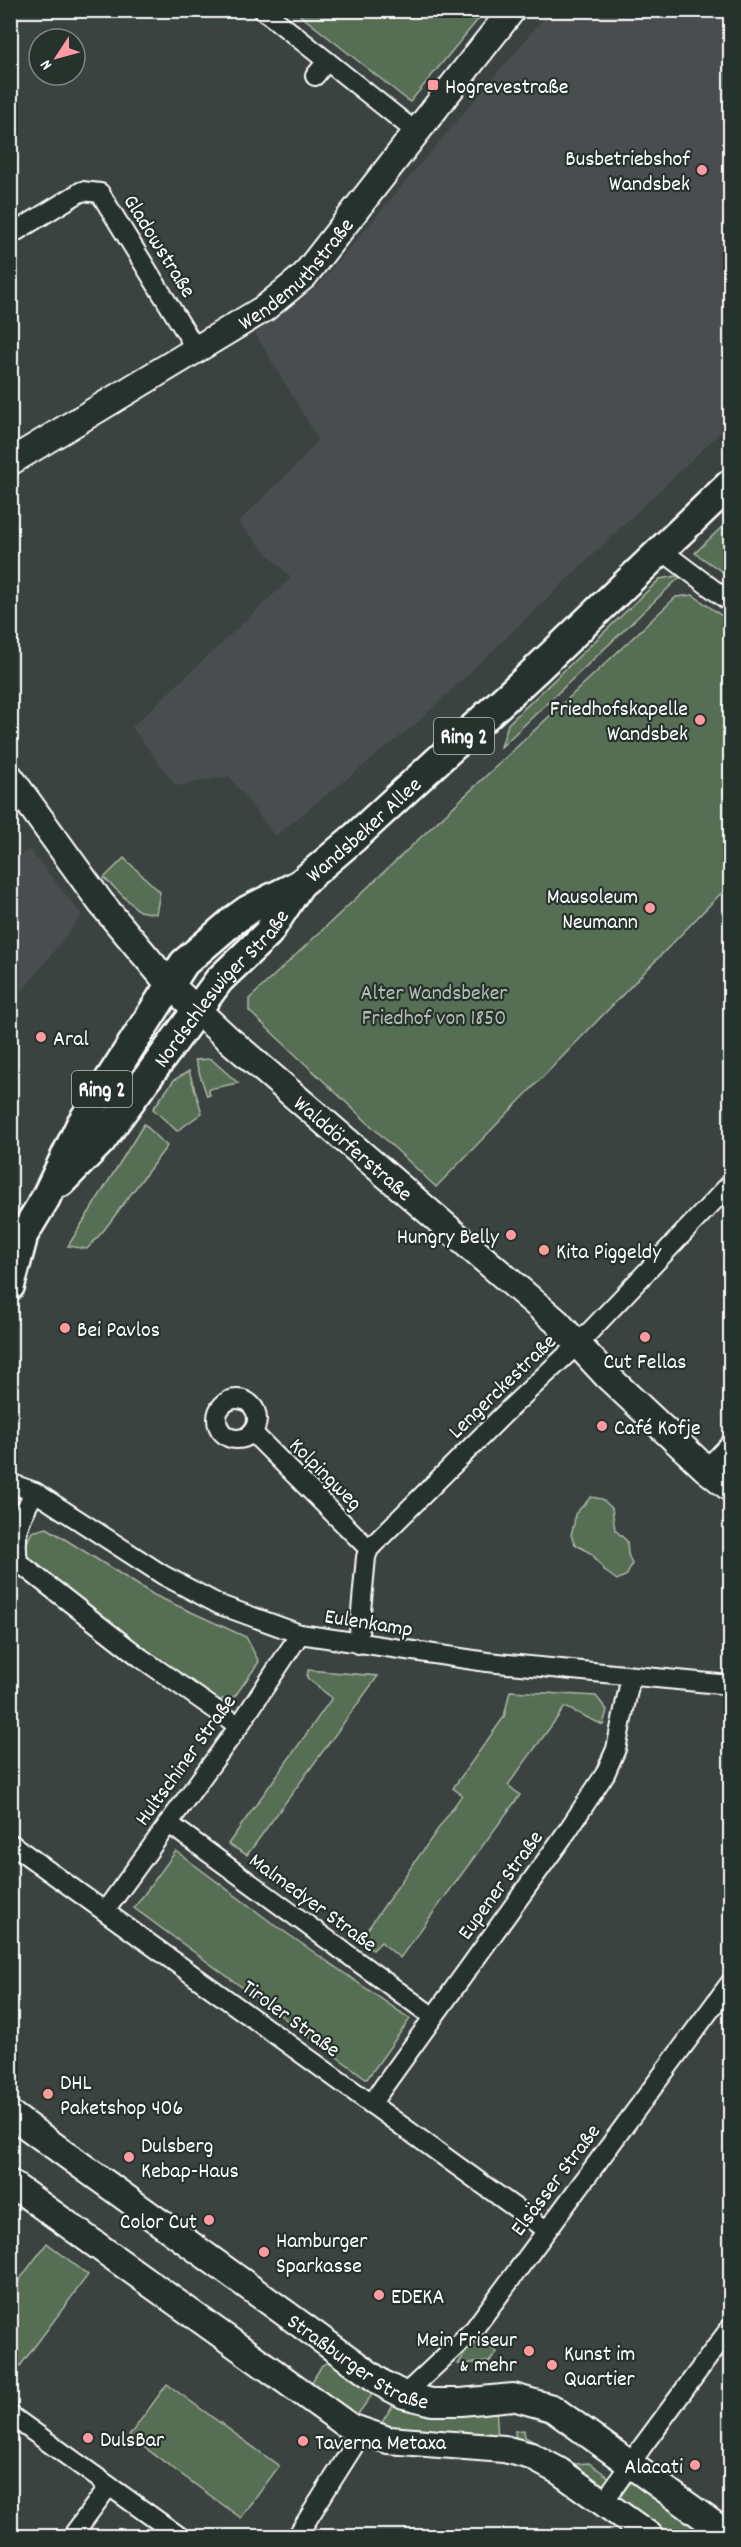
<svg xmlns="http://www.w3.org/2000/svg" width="741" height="2547" font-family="Dekko,sans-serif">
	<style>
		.built { fill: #4a4e4f }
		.green { fill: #576e52; stroke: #abb6a8; stroke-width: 1.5 }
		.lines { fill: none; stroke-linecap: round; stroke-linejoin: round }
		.street-casing { stroke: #fff; stroke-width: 22 }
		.secondary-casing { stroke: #fff; stroke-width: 30 }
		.primary-casing { stroke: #fff; stroke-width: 33 }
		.street { stroke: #26332d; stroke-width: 18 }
		.secondary { stroke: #26332d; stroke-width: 26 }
		.primary { stroke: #26332d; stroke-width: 28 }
		.poi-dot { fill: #ff9aa2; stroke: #26332d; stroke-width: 2 }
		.labels { text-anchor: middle; stroke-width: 4.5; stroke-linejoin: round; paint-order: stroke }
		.shield { fill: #26332d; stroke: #bec2c0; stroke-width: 1.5 }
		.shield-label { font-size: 21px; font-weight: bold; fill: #fff }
		.poi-label { font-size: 22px; fill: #fff; stroke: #26332d; text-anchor: start }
		.street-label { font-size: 22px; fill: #fff; stroke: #26332d }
		.park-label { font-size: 22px; fill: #b3beb1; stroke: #26332d }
	</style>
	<rect width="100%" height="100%" fill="#3b4341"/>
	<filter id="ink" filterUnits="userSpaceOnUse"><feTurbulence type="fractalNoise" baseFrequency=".0167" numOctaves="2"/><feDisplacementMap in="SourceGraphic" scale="12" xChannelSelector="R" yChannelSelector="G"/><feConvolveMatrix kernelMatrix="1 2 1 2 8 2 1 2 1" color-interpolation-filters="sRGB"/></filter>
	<g filter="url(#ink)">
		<g class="built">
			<polygon points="550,11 730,11 730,423 418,722 275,836 229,776 176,786 132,727 291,578 238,522 298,464 318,439 255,333 320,283"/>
			<polygon points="29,849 82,915 11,1006 11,861"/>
		</g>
		<g class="green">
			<polygon points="295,11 485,11 410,102"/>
			<polygon points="730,519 730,577 695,553"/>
			<polygon points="682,575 501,747 508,724 660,579"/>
			<polygon points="693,595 730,622 730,884 436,1187 249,1011 249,999 676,597"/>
			<polygon points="124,858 160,892 156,914 139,911 104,878"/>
			<polygon points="211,1059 238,1083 208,1089 210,1095 207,1096 195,1060"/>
			<polygon points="189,1071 202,1113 177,1131 153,1109 174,1080"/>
			<polygon points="144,1124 167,1146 104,1230 87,1249 68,1246"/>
			<polygon points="591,1497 602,1499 612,1508 615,1530 627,1541 628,1554 632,1564 627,1575 617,1580 606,1572 592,1554 575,1544 571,1535 574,1524 575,1514"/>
			<polygon points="47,1528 154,1595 246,1637 259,1662 235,1696 216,1701 33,1568 24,1549 32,1532"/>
			<polygon points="308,1670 378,1676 247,1855 228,1844 332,1698 307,1678"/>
			<polygon points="510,1691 596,1696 607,1710 603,1725 565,1707 508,1785 520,1795 400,1958 381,1942 373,1950 360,1940 462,1795 453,1788 504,1717"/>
			<polygon points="176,1851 272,1923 410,2019 367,2079 134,1908"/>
			<polygon points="47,2243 88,2275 11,2378 11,2291"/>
			<polygon points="483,2341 497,2352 489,2362 458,2364 469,2347"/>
			<polygon points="337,2359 377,2388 353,2421 310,2385 322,2365"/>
			<polygon points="167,2384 279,2466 241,2518 129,2436"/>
			<polygon points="396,2400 496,2405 498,2441 377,2430"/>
			<polygon points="524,2430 525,2437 575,2464 589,2463 610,2478 597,2492 516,2442 515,2431"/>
			<polygon points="636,2474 721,2536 660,2536 615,2504"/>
		</g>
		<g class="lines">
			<g class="street-casing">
				<g id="street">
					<polyline points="263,10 416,132"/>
					<polyline points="315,76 327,61"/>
					<polyline points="10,235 82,191 100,193 196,349"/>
					<polyline points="661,550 730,602"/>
					<circle cx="237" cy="1419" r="20"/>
					<polyline points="252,1432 369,1549"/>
					<polyline points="706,1469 730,1444"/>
					<polyline points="10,1483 35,1492 163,1575 220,1605 300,1634 487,1662 730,1685"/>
					<path d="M35,1492C19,1520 14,1530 18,1562L141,1658L239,1726"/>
					<polyline points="358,1644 366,1557 369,1549 510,1408 577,1345 730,1184"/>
					<polyline points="168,1823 432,2016"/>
					<polyline points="10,1843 546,2230"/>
					<polyline points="105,1911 239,1726 300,1634"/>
					<polyline points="371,2104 568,1830 605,1774 616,1749 631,1676"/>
					<polyline points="404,2395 474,2329 730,1983"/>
					<polyline points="10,2415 179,2536"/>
					<polyline points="603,2503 642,2447 730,2328"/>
					<polyline points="72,2536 109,2486"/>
					<polyline points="297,2536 362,2433"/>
				</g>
			</g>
			<g class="secondary-casing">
				<g id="secondary">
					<path id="s1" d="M10,462L265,308L304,276L512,10"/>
					<path id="s2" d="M10,777L101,903L169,984L226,1037L557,1322L606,1375L706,1469L730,1488"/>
					<path id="s3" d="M10,2114L383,2384L404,2395L432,2402H461L513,2397L552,2408L730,2536"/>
					<polyline points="10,2183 350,2427 388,2440 504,2449 531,2456 559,2471 650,2536"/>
				</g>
			</g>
			<g class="primary-casing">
				<g id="primary">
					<path id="s4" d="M61,1182L101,1141L219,980L268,933L300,884"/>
					<path id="s5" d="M10,1257L45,1199L81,1124L184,963L234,920L248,910L300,884L355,837L537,669L730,484"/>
					<polyline points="10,1286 22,1241"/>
				</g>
			</g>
			<use href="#street" class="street"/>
			<use href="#secondary" class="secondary"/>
			<use href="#primary" class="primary"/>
		</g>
	</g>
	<g class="poi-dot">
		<rect x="427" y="79" width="12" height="12" rx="3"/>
		<circle cx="702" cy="170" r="6"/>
		<circle cx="700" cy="720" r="6"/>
		<circle cx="650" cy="908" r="6"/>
		<circle cx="41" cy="1037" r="6"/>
		<circle cx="511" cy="1235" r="6"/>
		<circle cx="544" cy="1250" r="6"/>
		<circle cx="65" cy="1328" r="6"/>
		<circle cx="645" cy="1337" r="6"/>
		<circle cx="602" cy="1426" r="6"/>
		<circle cx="48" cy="2094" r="6"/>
		<circle cx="129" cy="2157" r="6"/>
		<circle cx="209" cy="2220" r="6"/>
		<circle cx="264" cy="2252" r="6"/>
		<circle cx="379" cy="2295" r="6"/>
		<circle cx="529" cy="2351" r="6"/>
		<circle cx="552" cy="2365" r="6"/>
		<circle cx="88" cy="2438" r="6"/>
		<circle cx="303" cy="2441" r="6"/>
		<circle cx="695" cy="2465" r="6"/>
	</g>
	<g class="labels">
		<g class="shield">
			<rect x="434" y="718" width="60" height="36" rx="4.5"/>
			<rect x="72" y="1071" width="60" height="36" rx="4.5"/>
		</g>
		<g class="shield-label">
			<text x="464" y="743">Ring 2</text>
			<text x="102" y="1096">Ring 2</text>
		</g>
		<g class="poi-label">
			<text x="445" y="93">Hogrevestraße</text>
			<text x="690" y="165" text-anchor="end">Busbetriebshof<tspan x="690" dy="25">Wandsbek</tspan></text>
			<text x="688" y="715" text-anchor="end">Friedhofskapelle<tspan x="688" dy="25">Wandsbek</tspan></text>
			<text x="638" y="903" text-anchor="end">Mausoleum<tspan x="638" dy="25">Neumann</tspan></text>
			<text x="53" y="1045">Aral</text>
			<text x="499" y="1243" text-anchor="end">Hungry Belly</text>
			<text x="556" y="1258">Kita Piggeldy</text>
			<text x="77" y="1336">Bei Pavlos</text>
			<text x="645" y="1368" text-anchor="middle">Cut Fellas</text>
			<text x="614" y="1434">Café Kofje</text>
			<text x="60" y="2089">DHL<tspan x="60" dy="25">Paketshop 406</tspan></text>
			<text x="141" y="2152">Dulsberg<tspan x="141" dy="25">Kebap-Haus</tspan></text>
			<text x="197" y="2228" text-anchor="end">Color Cut</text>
			<text x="276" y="2247">Hamburger<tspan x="276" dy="25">Sparkasse</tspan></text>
			<text x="391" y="2303">EDEKA</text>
			<text x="517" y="2346" text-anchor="end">Mein Friseur<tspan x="517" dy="25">&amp; mehr</tspan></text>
			<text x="564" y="2360">Kunst im<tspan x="564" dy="25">Quartier</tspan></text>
			<text x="100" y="2446">DulsBar</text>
			<text x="315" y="2449">Taverna Metaxa</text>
			<text x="683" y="2473" text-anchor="end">Alacati</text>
		</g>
		<g class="street-label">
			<text transform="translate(161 245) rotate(58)" y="8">Gladowstraße</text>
			<text dy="8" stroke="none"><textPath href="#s1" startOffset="344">Wendemuthstraße</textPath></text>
			<text dy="8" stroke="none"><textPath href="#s5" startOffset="567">Wandsbeker Allee</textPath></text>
			<text dy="8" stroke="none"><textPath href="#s4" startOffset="252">Nordschleswiger Straße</textPath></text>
			<text dy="8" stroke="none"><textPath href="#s2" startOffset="508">Walddörferstraße</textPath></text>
			<text transform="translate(501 1385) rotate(-44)" y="8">Lengerckestraße</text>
			<text transform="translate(327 1473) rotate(45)" y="8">Kolpingweg</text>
			<text transform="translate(369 1621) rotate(9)" y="8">Eulenkamp</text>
			<text transform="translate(184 1759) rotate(-54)" y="8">Hultschiner Straße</text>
			<text transform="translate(499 1884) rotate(-54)" y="8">Eupener Straße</text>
			<text transform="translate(314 1901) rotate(36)" y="8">Malmedyer Straße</text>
			<text transform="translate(292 2017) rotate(36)" y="8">Tiroler Straße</text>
			<text transform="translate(554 2179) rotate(-53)" y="8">Elsässer Straße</text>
			<text dy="8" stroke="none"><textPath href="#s3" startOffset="428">Straßburger Straße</textPath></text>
		</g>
		<g class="park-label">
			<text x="434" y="999">Alter Wandsbeker<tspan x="434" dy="25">Friedhof von 1850</tspan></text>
		</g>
	</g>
	<rect width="741" height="2547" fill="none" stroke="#26332d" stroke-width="36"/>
	<rect x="18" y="18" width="705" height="2511" fill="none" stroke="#fff" stroke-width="2" filter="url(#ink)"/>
	<g transform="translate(57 57) rotate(234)"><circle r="28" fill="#26332d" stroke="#7d8581" stroke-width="1.5"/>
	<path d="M0-4.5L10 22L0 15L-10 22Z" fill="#ff9aa2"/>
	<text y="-9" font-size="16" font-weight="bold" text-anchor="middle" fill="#ffffff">N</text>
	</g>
</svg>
